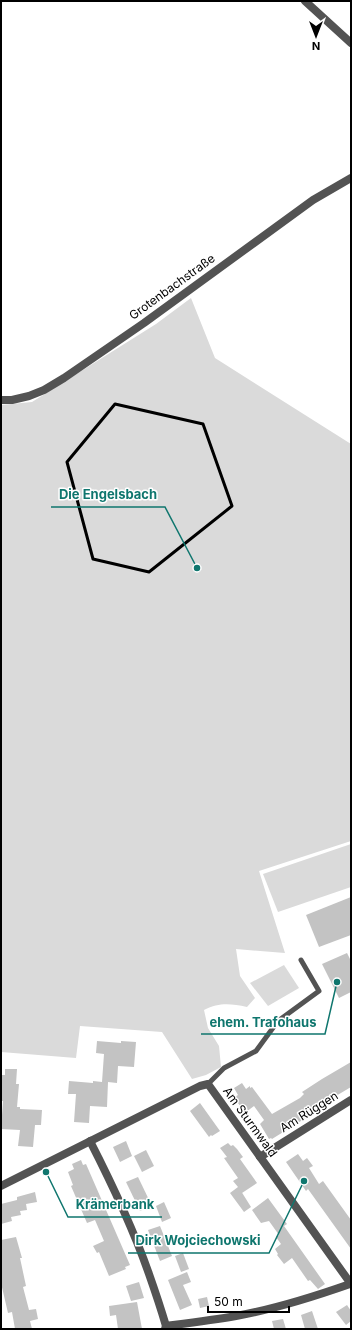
<svg xmlns="http://www.w3.org/2000/svg" width="352" height="1330" font-family="Inter,sans-serif">
	<style>
		.green { fill: #dadada }
		.building { fill: #c3c3c3 }
		.lines { fill: none; stroke-linecap: round; stroke-linejoin: round }
		.service { stroke: #535353; stroke-width: 5 }
		.minor { stroke: #535353; stroke-width: 8 }
		.marked { fill: none; stroke: #000; stroke-width: 3; stroke-linejoin: round }
		.labels { text-anchor: middle; stroke-width: 3; stroke-linejoin: round; paint-order: stroke }
		.street-label { font-size: 12px; fill: #000; stroke: #fff }
		.leader { fill: none; stroke: #0f766e; stroke-width: 1.5 }
		.callout-dot { fill: #0f766e; stroke: #fff; stroke-width: 1.5 }
		.callout-label { font-size: 13px; text-anchor: middle; font-weight: bold; fill: #0f766e; stroke: #fff; stroke-width: 3; stroke-linejoin: round; paint-order: stroke }
	</style>
	<rect width="100%" height="100%" fill="#fff"/>
	<g class="green">
		<path d="M191,298L215,358L351,444V841L259,871L285,953L236,949L240,976L255,998L247,1007C231,1004 220,1002 204,1010L208,1028L219,1046L221,1067L206,1075L192,1079L162,1032L80,1026L76,1058L1,1052V405L32,402L156,324Z"/>
		<polygon points="351,844 351,887 278,912 263,874"/>
		<polygon points="284,965 299,988 268,1006 250,983"/>
	</g>
	<g class="building">
		<polygon points="351,897 351,935 319,947 306,915"/>
		<polygon points="347,953 351,961 351,992 339,998 322,964"/>
		<polygon points="97,1041 121,1043 121,1041 136,1042 134,1067 118,1066 117,1083 108,1082 107,1107 90,1106 89,1123 74,1122 76,1094 68,1094 69,1081 93,1083 93,1081 102,1082 104,1054 96,1053"/>
		<polygon points="351,1062 351,1087 309,1112 309,1116 272,1139 271,1138 269,1139 260,1124 264,1120 254,1106 246,1112 245,1110 244,1111 235,1099 236,1098 235,1097 238,1095 234,1088 242,1083 246,1089 250,1086 250,1088 252,1087 272,1114 300,1098 304,1094 302,1092 322,1079"/>
		<polygon points="5,1069 17,1069 16,1084 19,1084 17,1107 20,1107 20,1109 42,1110 41,1125 35,1125 33,1147 18,1146 20,1130 1,1129 3,1101 1,1101 1,1075 5,1075"/>
		<polygon points="200,1103 220,1131 212,1136 211,1135 209,1137 190,1111"/>
		<polygon points="126,1141 132,1156 120,1162 113,1147"/>
		<polygon points="228,1143 231,1146 233,1145 237,1149 243,1157 240,1159 257,1183 242,1193 241,1191 251,1207 244,1212 230,1193 238,1187 233,1181 238,1178 224,1158 227,1157 220,1148"/>
		<polygon points="146,1150 154,1166 142,1172 134,1156"/>
		<polygon points="298,1154 303,1161 307,1158 313,1166 309,1168 319,1184 323,1181 351,1220 351,1249 308,1189 306,1191 286,1162"/>
		<polygon points="81,1160 83,1165 86,1164 130,1265 125,1267 126,1269 109,1276 99,1252 97,1253 93,1246 104,1241 95,1220 87,1223 71,1186 73,1185 68,1172 74,1169 72,1164"/>
		<polygon points="138,1177 152,1206 140,1211 126,1182"/>
		<polygon points="35,1192 37,1202 26,1204 27,1210 20,1211 21,1215 11,1217 12,1221 1,1224 1,1204 17,1200 17,1197"/>
		<polygon points="268,1198 287,1224 284,1226 325,1284 318,1289 310,1280 308,1281 292,1258 284,1264 277,1255 278,1254 275,1249 281,1244 276,1237 279,1235 269,1221 261,1223 252,1210"/>
		<polygon points="164,1202 171,1218 162,1222 156,1206"/>
		<polygon points="160,1226 172,1256 160,1261 148,1230"/>
		<polygon points="16,1237 22,1258 20,1258 26,1286 23,1287 29,1310 36,1309 38,1319 30,1321 32,1329 15,1329 12,1312 8,1313 1,1283 1,1240"/>
		<polygon points="183,1253 189,1269 181,1272 175,1256"/>
		<polygon points="187,1272 191,1282 183,1285 192,1305 180,1310 168,1280"/>
		<polygon points="139,1282 144,1298 131,1301 126,1286"/>
		<polygon points="207,1297 209,1306 200,1308 198,1299"/>
		<polygon points="137,1302 142,1329 118,1329 116,1315 110,1316 109,1306"/>
		<polygon points="347,1305 351,1311 351,1321 346,1325 336,1312"/>
		<polygon points="312,1311 318,1329 305,1329 301,1315"/>
		<polygon points="283,1319 286,1329 274,1329 272,1321"/>
	</g>
	<g class="lines">
		<polyline class="service" points="208,1084 224,1068 256,1051 278,1021 319,991 301,960"/>
		<g class="minor">
			<polyline points="305,1 351,43"/>
			<polyline points="1,400 12,400 29,396 44,390 64,378 144,323 313,200 351,178"/>
			<path d="M90,1141C112,1184 133,1228 149,1274C155,1291 161,1309 166,1326"/>
			<polyline points="260,1157 351,1100"/>
			<polyline points="1,1186 200,1086 208,1084 351,1284"/>
			<path d="M165,1329L166,1326C189,1323 213,1320 236,1316C275,1309 313,1297 350,1284"/>
		</g>
	</g>
	<path class="marked" d="M115,404L203,424L232,506L149,572L93,559L67,462Z"/>
	<g class="labels">
		<g class="street-label">
			<text transform="translate(172 287) rotate(-36)" y="4">Grotenbachstraße</text>
			<text transform="translate(309 1112) rotate(-32)" y="4">Am Rüggen</text>
			<text transform="translate(250 1122) rotate(54)" y="4">Am Sturmwald</text>
		</g>
	</g>
	<path class="leader" d="M197 568L165 507H51M337 982L325 1034H201M46 1172L68 1217H162M304 1181L269 1253H128"/>
	<g class="callout-dot">
		<circle cx="197" cy="568" r="4"/>
		<circle cx="337" cy="982" r="4"/>
		<circle cx="46" cy="1172" r="4"/>
		<circle cx="304" cy="1181" r="4"/>
	</g>
	<g class="callout-label">
		<text x="108" y="499">Die Engelsbach</text>
		<text x="263" y="1027">ehem. Trafohaus</text>
		<text x="115" y="1209">Krämerbank</text>
		<text x="198" y="1245">Dirk Wojciechowski</text>
	</g>
	<rect width="352" height="1330" fill="none" stroke="#000000" stroke-width="4"/>
	<g transform="translate(316 36) rotate(180)" stroke="#ffffff" stroke-width="3" paint-order="stroke">
	<path d="M0-3L7 15L0 10L-7 15Z" fill="#000000"/>
	<text y="-6" font-size="11" font-weight="bold" text-anchor="middle" fill="#000000">N</text>
	</g>
	<path d="M208 1306v6h81v-6" fill="none" stroke="#000000" stroke-width="2"/>
	<text x="214" y="1306" font-size="12" fill="#000000" stroke="#ffffff" stroke-width="3" paint-order="stroke">50 m</text>
</svg>
